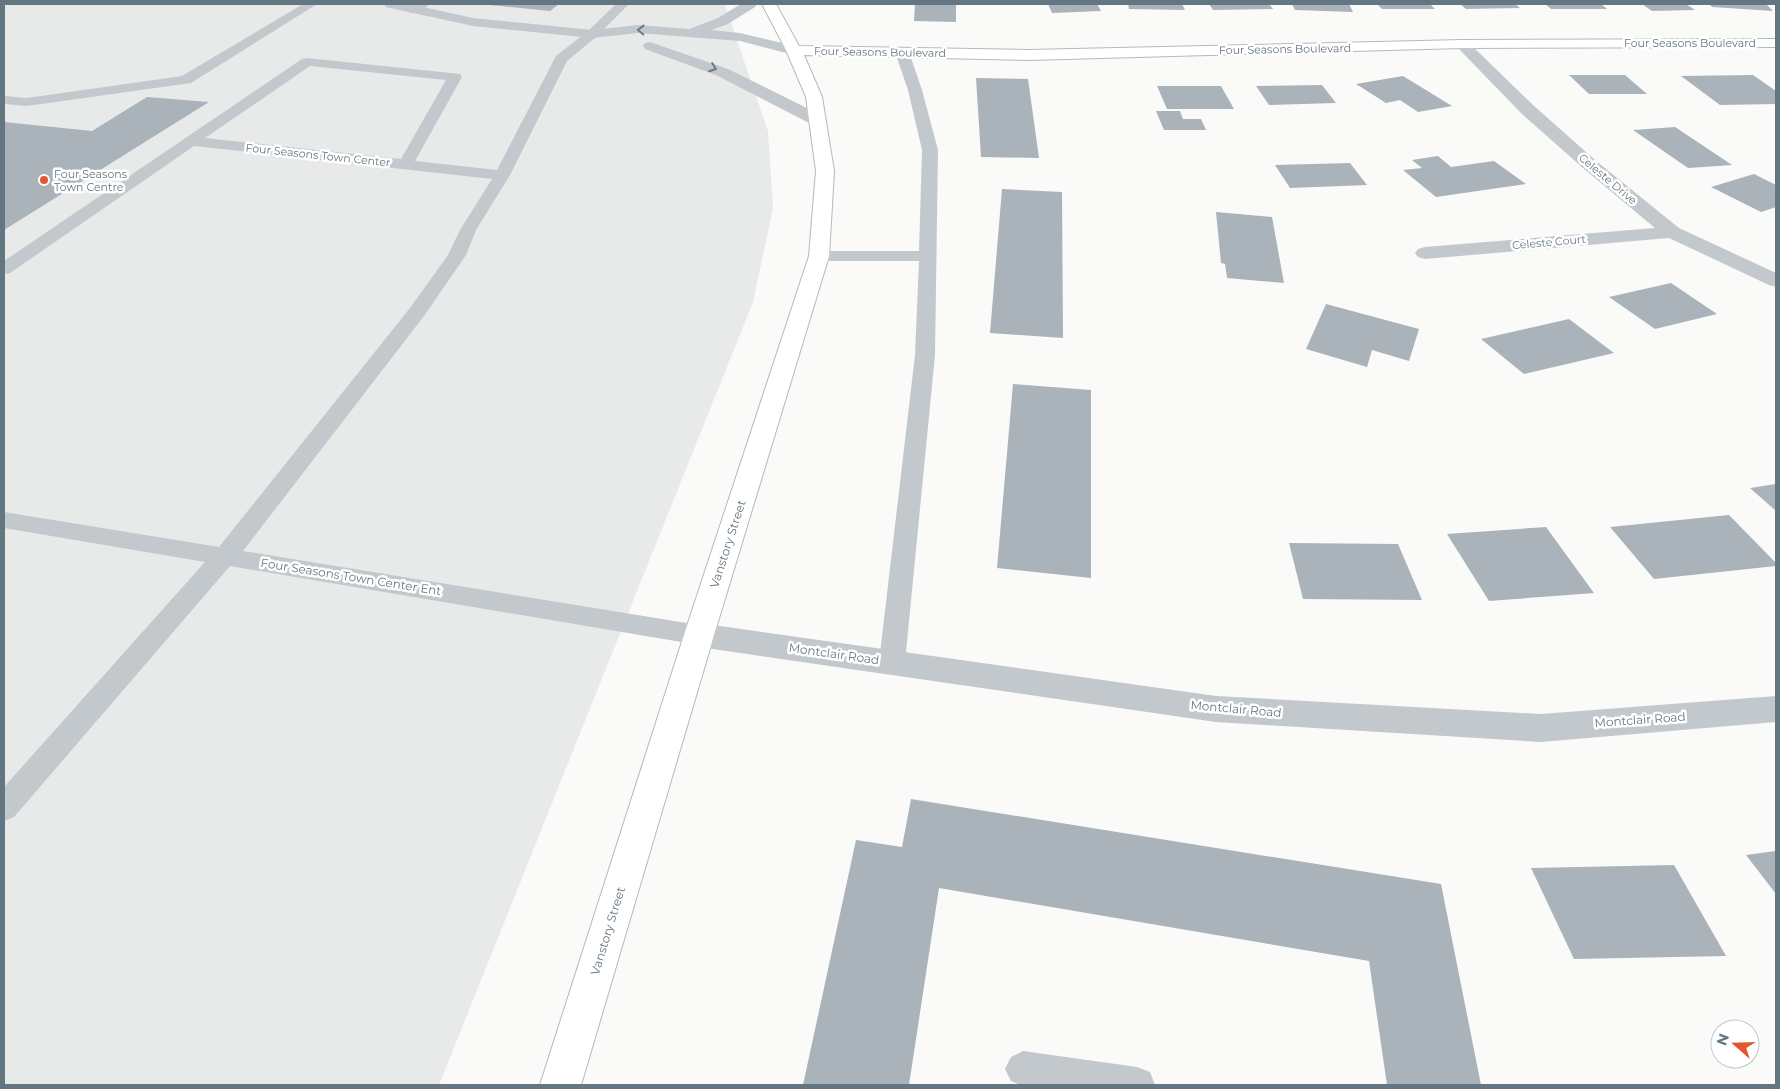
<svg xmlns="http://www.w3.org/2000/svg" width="1780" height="1089" font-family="Montserrat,sans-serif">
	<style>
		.built { fill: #e8e9e9 }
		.building { fill: #aab3b9 }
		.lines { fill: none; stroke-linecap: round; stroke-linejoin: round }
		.secondary-casing { stroke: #b3babf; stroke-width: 2 }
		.lane { fill: #c3c8cc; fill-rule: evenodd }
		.street { fill: #c3c8cc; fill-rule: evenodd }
		.secondary { fill: #fff; fill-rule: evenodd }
		.oneway { stroke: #6a7a87 }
		.poi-dot { fill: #e4572e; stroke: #fff; stroke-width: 2 }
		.labels { text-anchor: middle; stroke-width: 5; stroke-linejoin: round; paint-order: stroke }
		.far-street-label { font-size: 11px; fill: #657683; stroke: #fff }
		.far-poi-label { font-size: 11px; fill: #657683; stroke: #fff; text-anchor: start }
		.street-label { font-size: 12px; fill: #657683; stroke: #fff }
	</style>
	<rect width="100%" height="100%" fill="#fafaf8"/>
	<polygon class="built" points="4,4 725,5 768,131 773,208 753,302 439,1085 4,1085"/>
	<g class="building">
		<polygon points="480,4 559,4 550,11"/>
		<polygon points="915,4 956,4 956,22 914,21"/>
		<polygon points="1048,4 1097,4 1101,11 1052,13"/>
		<polygon points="1128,4 1182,4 1185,10 1129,9"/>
		<polygon points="1209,4 1269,4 1273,9 1213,10"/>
		<polygon points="1292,4 1349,4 1353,12 1295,10"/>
		<polygon points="1377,4 1430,4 1435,9 1382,9"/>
		<polygon points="1460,4 1515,4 1520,8 1466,9"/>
		<polygon points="1545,4 1601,4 1607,9 1551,9"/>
		<polygon points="1642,4 1686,4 1695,10 1652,11"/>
		<polygon points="1709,4 1766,4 1773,11 1712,7"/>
		<polygon points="1569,75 1625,75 1647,94 1589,94"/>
		<polygon points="1753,75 1776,91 1776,104 1720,105 1681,76"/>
		<polygon points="1403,76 1452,106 1418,112 1400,100 1386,103 1356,84"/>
		<polygon points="976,78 1028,79 1039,158 981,157"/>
		<polygon points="1322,85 1336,103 1269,105 1256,86"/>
		<polygon points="1157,86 1221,86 1234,109 1167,109"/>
		<polygon points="147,97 209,102 4,230 4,122 92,131"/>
		<polygon points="1156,111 1180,111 1183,119 1201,119 1206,130 1164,130"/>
		<polygon points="1675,127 1732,165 1688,168 1633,130"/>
		<polygon points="1438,156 1451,167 1494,161 1526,184 1436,197 1403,170 1422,168 1412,160"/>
		<polygon points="1350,163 1367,185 1290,188 1275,165"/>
		<polygon points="1754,174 1776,185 1776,207 1761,212 1711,187"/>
		<polygon points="1002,189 1062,192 1063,338 990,333"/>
		<polygon points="1216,212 1272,217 1284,283 1227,278 1225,264 1221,263"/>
		<polygon points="1671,283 1717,314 1655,329 1609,297"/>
		<polygon points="1326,304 1419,329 1409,361 1372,350 1367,367 1306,349"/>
		<polygon points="1569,319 1614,353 1524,374 1481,339"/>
		<polygon points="1013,384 1091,390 1091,578 997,568"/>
		<polygon points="1776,484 1776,511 1750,488"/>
		<polygon points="1729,515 1776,563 1776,566 1654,579 1610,527"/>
		<polygon points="1546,527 1594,593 1489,601 1447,534"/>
		<polygon points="1289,543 1398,544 1422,600 1303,599"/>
		<polygon points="911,799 1441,884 1481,1085 1387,1085 1369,961 939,888 909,1085 803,1085 856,840 902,847"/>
		<polygon points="1776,851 1776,894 1746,855"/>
		<polygon points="1674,865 1726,956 1574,959 1531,868"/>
	</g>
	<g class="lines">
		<g class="secondary-casing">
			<polygon id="secondary" points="762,4 776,4 799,46 1029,50 1462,40 1776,39 1776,47 1462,48 1029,60 804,55 822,97 834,171 829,256 714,635 581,1085 540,1085 684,635 809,256 816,171 806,97 786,50"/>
		</g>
		<g class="lane">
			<polygon points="303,4 317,4 191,83 27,106 4,104 4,96 27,98 182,76"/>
			<polygon points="416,4 430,4 418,13 410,13 408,10"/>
			<path d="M616,4H629L596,37L567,61L510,175L476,230L466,255L424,316L243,551L699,625L708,628L712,635L708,642L699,645L230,566L14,817L4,821V787L205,562L4,528V512L219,547L410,308L448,255L460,230L492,179L194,146L10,273L4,274V261L302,59L307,58L460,74L462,77L415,161L497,170L556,56L588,31ZM310,66L446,80L401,159L205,138Z"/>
			<polygon points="902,48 909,52 922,90 938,150 935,355 905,662 901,670 892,673 883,670 879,662 915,355 919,261 819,261 813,260 810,256 813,252 819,251 919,251 922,150 908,90 895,52"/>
			<polygon points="1023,1051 1137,1067 1150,1072 1155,1085 1020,1085 1011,1081 1005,1069 1011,1057"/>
		</g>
		<g class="street">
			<polygon points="384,4 409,4 473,18 592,30 638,25 689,29 718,18 741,4 757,4 755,7 728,24 711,30 740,33 799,47 802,50 799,53 794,55 740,41 638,33 592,38 473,26 386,7"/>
			<polygon points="1462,40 1467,41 1533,105 1595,160 1679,228 1776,273 1776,287 1769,285 1669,238 1425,259 1418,257 1415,253 1418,249 1425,247 1655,228 1583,168 1521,113 1457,47 1455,44 1457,41"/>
			<polygon points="650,42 728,69 823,116 825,120 823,124 811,124 716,75 645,49 643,46 645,43"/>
			<polygon points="699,623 1216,696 1541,714 1776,696 1776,722 1541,742 1216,722 699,647 688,643 684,635 688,627"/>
		</g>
		<use href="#secondary" class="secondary"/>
	</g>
	<defs><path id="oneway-chevron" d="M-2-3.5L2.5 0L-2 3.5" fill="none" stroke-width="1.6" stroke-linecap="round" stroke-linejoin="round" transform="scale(1.25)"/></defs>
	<g class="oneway">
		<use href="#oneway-chevron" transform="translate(641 30) rotate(-179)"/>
		<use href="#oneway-chevron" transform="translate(713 68) rotate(20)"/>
	</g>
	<circle class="poi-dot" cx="44" cy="180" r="5"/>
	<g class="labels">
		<g class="far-street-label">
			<text x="1690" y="47">Four Seasons Boulevard</text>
			<text transform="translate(1285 49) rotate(-1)" y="4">Four Seasons Boulevard</text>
			<text transform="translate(880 52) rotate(1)" y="4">Four Seasons Boulevard</text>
			<text transform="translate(318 155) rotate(6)" y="4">Four Seasons Town Center</text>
			<text transform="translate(1608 179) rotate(40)" y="4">Celeste Drive</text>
			<text transform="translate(1549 242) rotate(-5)" y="4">Celeste Court</text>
		</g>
		<g class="far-poi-label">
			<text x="54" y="178">Four Seasons<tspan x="54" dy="13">Town Centre</tspan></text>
		</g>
		<g class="street-label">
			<text transform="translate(728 544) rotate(-72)" y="4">Vanstory Street</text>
			<text transform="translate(351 577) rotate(9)" y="4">Four Seasons Town Center Ent</text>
			<text transform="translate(834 654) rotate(8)" y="4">Montclair Road</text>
			<text transform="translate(1236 709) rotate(5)" y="4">Montclair Road</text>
			<text transform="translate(1640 720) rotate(-4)" y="4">Montclair Road</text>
			<text transform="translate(608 931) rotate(-73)" y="4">Vanstory Street</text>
		</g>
	</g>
	<rect width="1780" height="1089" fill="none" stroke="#657683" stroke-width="10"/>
	<g transform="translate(1735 1044) rotate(290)"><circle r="24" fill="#ffffff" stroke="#c1c8cd"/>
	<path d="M0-4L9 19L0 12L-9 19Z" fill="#e4572e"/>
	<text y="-8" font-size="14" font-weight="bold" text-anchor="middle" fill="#657683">N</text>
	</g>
</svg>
